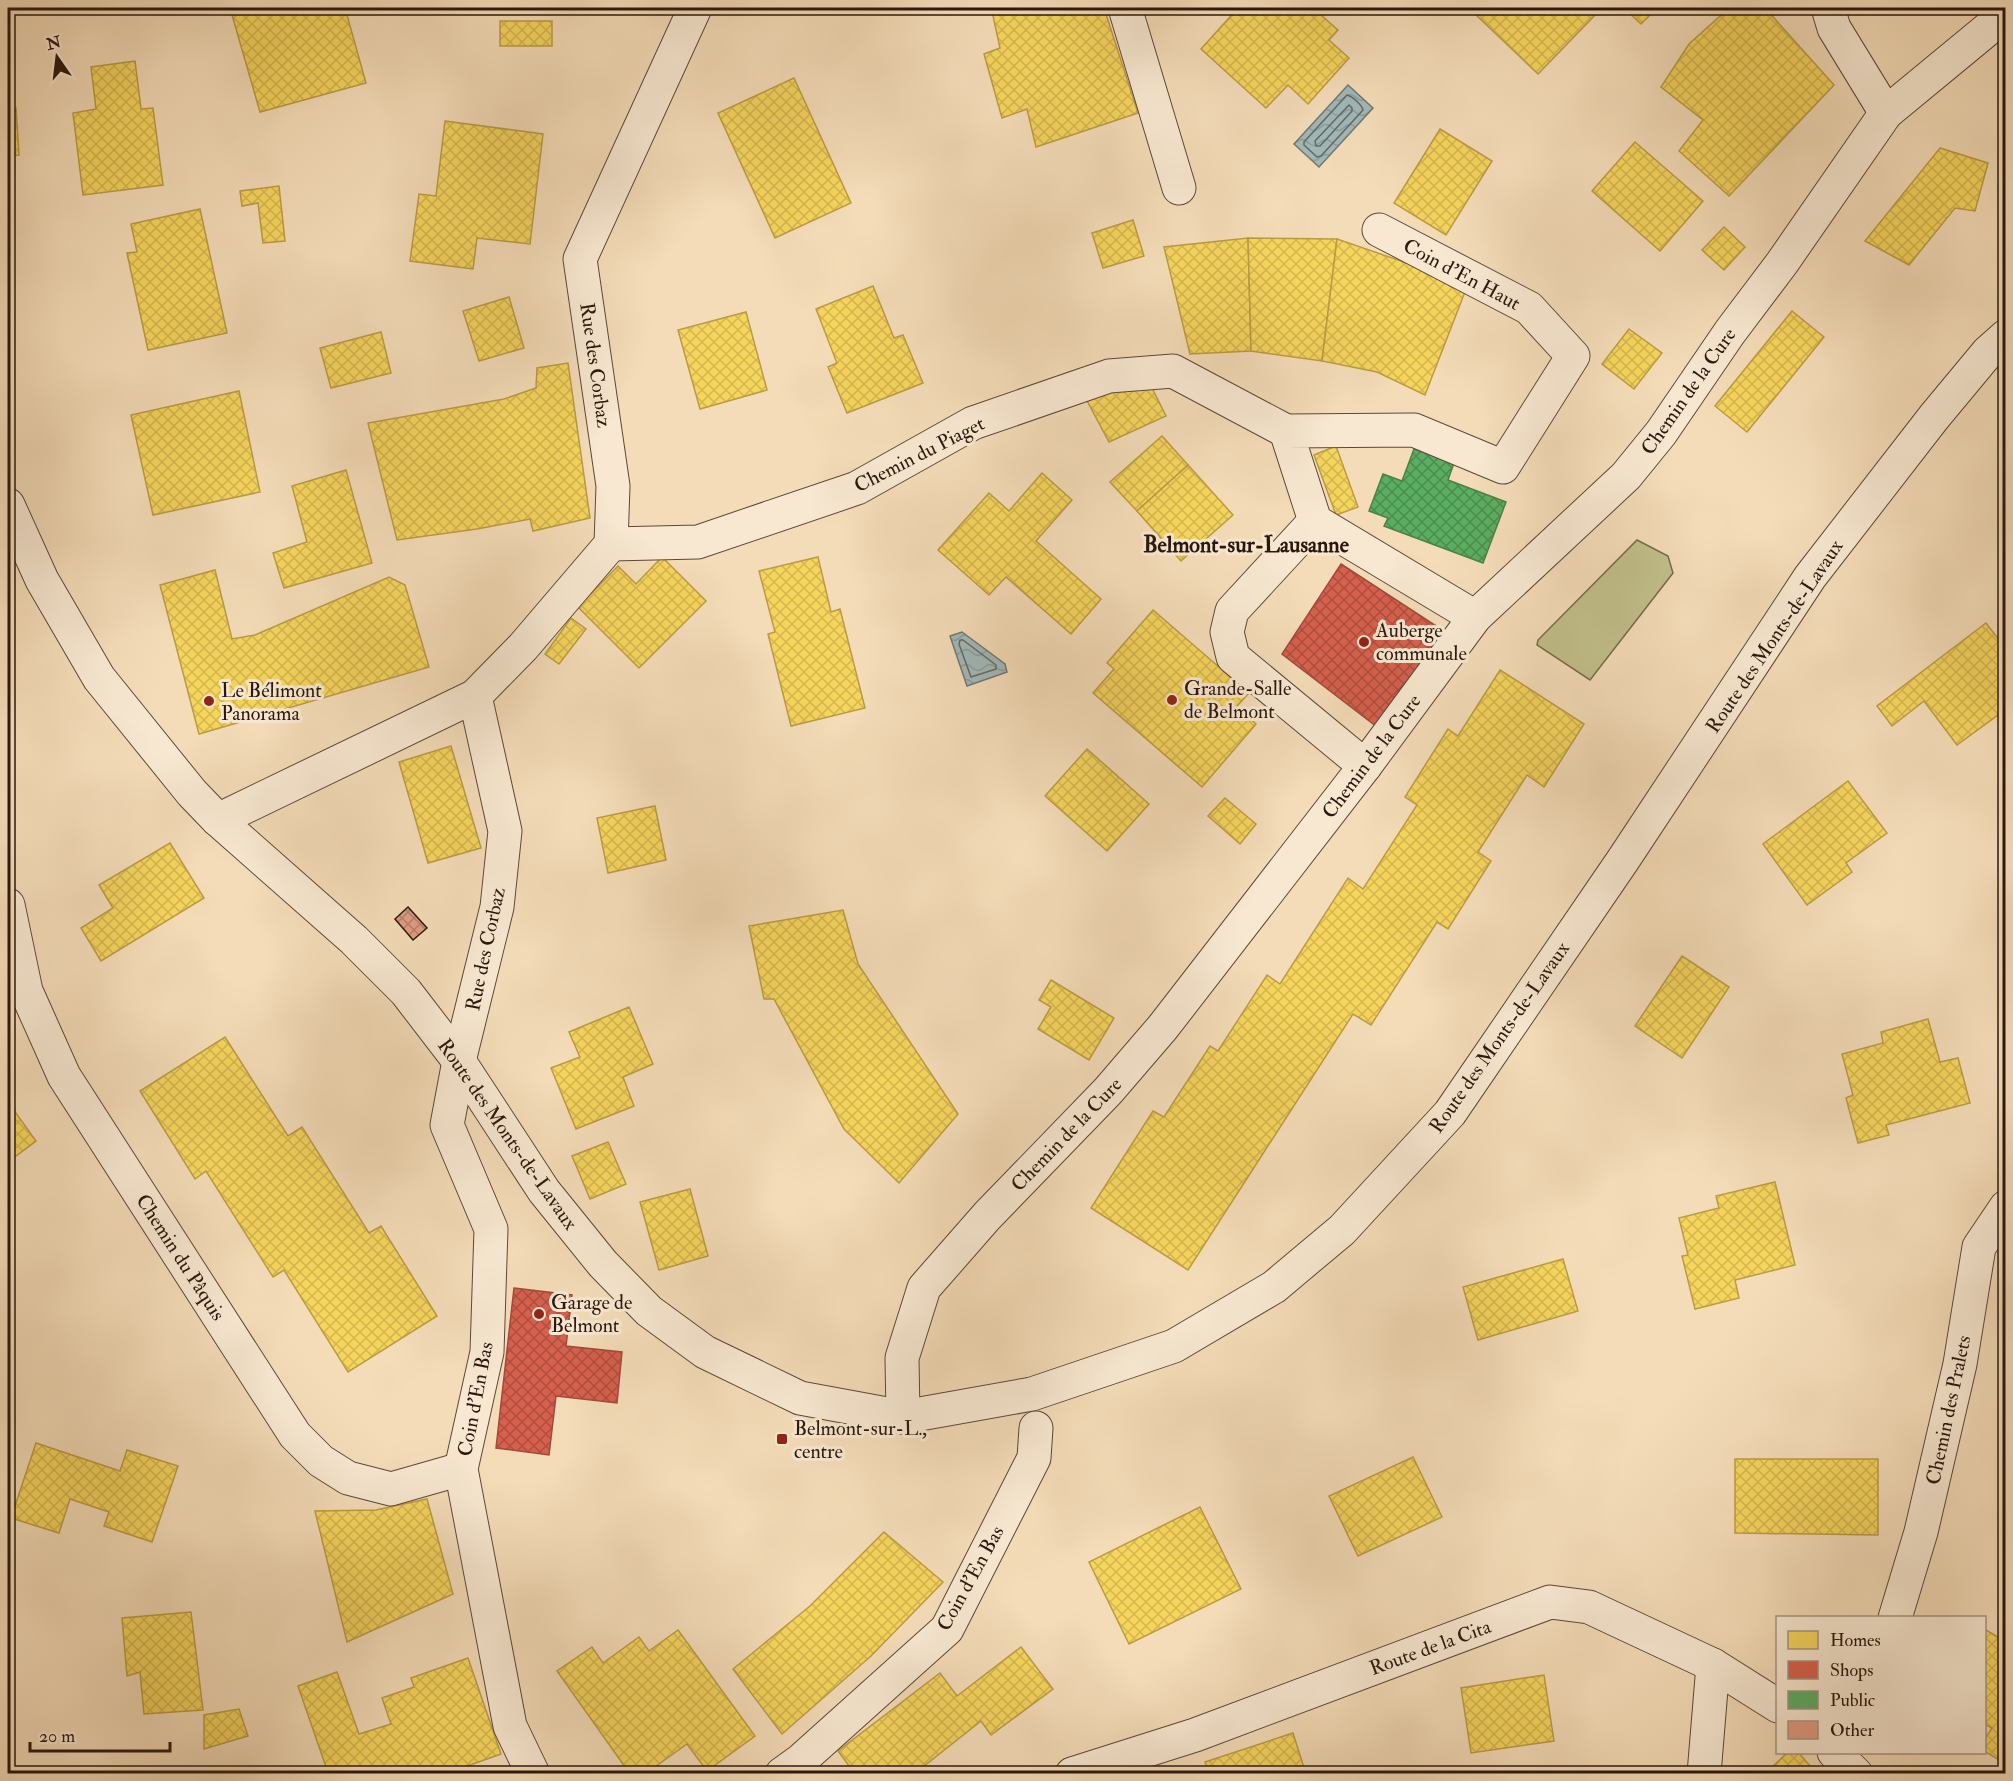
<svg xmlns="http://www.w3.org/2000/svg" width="2013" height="1781" font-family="'IM FELL Double Pica',serif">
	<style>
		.green { fill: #c1bf8b; stroke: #766b4c; stroke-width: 1.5 }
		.water { fill: url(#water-waves); stroke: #717874; stroke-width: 1.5 }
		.homes { fill: url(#homes-cross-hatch); stroke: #b99c44; stroke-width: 1.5 }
		.shops { fill: url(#shops-cross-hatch); stroke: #a24a3a; stroke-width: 1.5 }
		.public { fill: url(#public-cross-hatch); stroke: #4c8148; stroke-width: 1.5 }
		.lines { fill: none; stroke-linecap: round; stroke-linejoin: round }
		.shore { stroke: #656863; stroke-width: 1.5 }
		.building { fill: url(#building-cross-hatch); stroke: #2a170d; stroke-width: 1.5 }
		.minor-casing { stroke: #5c4838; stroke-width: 35 }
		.minor { stroke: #f8e8d1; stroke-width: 33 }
		.poi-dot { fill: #8f2418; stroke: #f8e8d1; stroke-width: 2 }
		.labels { text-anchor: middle; stroke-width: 6; stroke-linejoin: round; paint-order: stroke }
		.street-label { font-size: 20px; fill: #2a170d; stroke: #f8e8d1 }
		.poi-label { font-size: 20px; fill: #2a170d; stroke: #f8e8d1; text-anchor: start }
		.quarter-label { font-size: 22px; font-weight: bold; fill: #2a170d; stroke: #f8e8d1 }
	</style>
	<defs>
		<pattern id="water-waves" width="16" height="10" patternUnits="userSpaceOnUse" patternTransform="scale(1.5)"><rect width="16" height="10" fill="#a0b9b9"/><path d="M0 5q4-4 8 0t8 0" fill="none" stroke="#8a9e9e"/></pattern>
		<pattern id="homes-cross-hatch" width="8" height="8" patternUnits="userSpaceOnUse" patternTransform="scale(1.5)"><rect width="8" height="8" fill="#f6d55c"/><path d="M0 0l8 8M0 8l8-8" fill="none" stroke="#d3b64f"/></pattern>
		<pattern id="shops-cross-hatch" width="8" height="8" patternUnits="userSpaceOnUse" patternTransform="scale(1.5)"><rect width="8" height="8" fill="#d6604d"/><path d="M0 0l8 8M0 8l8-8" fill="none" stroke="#ae4e3e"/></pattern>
		<pattern id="public-cross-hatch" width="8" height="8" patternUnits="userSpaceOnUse" patternTransform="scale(1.5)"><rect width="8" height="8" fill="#5aae61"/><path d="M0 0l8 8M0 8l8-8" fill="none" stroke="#4b8d4e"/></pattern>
		<pattern id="building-cross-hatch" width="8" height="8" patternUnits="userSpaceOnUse" patternTransform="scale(1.5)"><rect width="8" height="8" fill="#e19c82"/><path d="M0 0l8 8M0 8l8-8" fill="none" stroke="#b77e69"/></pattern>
	</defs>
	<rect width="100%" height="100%" fill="#f4dcb8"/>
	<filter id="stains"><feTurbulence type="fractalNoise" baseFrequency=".00333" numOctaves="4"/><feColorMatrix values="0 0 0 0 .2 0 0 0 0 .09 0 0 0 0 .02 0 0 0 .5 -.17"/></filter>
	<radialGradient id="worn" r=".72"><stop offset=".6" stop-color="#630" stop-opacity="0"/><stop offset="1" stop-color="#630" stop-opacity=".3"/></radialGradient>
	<polygon class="green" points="1637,540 1668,556 1673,573 1590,680 1537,645 1538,640"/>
	<g class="water">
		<polygon points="1348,85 1373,108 1319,167 1294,144"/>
		<polygon points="962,632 1005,664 1007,672 967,686 950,636"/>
	</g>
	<g class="homes">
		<polygon points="230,8 345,8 366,83 260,112"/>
		<polygon points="1004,8 1104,8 1138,113 1036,147 1027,109 1002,118 984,54 1000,48 992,11"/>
		<polygon points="1238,8 1313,8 1338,30 1329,40 1349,58 1308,104 1288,85 1266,108 1201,49"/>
		<polygon points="1478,8 1602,8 1538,74 1473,12"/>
		<polygon points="1624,8 1657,8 1641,24"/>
		<polygon points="1729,8 1765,8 1834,85 1729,196 1679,151 1703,120 1661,87 1689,44"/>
		<rect x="500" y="21" width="52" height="25"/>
		<polygon points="135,61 141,109 153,108 163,185 83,195 73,113 96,109 91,67"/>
		<polygon points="794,78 851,203 775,238 718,113"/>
		<polygon points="8,108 16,108 19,155 8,156"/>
		<polygon points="445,121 543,134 530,244 477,238 473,269 410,261 419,194 436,196"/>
		<polygon points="1440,129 1492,161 1446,235 1394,203"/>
		<polygon points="1635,142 1703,201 1660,251 1592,191"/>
		<polygon points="1940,148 1988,163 1975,211 1955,208 1909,265 1865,241"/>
		<polygon points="279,186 285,241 263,243 258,203 242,206 240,191"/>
		<polygon points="200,209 227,333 148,350 127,253 137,252 131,224"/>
		<polygon points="1133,220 1144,256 1103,268 1092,233"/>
		<polygon points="1724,227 1745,247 1724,270 1702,250"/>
		<polygon points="1248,238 1251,351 1190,354 1164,247"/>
		<polygon points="1248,238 1337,239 1322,361 1251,351"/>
		<polygon points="1337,239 1468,284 1425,395 1377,372 1322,361"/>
		<polygon points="873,286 894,338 903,335 923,383 847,413 828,367 837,363 816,309"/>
		<polygon points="509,297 524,348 479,361 463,311"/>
		<polygon points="1792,311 1824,337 1747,432 1715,406"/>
		<polygon points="746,312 767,390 700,409 678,330"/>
		<polygon points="1629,329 1662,353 1634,389 1602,364"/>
		<polygon points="381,332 391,373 331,388 320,348"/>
		<polygon points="568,363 590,518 533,531 530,519 477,529 397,540 368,423 504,399 536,388 537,368"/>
		<polygon points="1147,378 1166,416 1109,442 1085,397"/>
		<polygon points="239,391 260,492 153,515 131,415"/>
		<polygon points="1162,436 1188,465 1137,511 1110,482"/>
		<polygon points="1336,446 1358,507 1336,515 1314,455"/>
		<polygon points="1188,465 1233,515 1181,561 1137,511"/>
		<polygon points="346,470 372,563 284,588 273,553 307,542 292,486"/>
		<polygon points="1042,473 1072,500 1036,541 1101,599 1071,634 1006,577 989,595 938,550 989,493 1009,511"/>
		<polygon points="662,557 706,601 639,668 578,607 618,566 636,584"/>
		<polygon points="818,557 831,612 840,609 865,708 791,726 768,634 775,632 759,571"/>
		<polygon points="215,570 232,639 255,635 389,577 405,585 429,667 199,734 160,585"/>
		<polygon points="1153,610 1249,693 1237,706 1256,724 1202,787 1093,693 1114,669 1107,663"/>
		<polygon points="571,618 586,629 559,664 545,654"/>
		<polygon points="1986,623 2006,649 2006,709 1957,745 1924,701 1892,726 1877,706"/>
		<polygon points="1500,670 1584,724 1544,787 1527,775 1478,852 1491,861 1448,929 1437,922 1371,1025 1353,1014 1188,1270 1091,1208 1153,1111 1164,1117 1210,1046 1218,1051 1267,975 1280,984 1348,878 1363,889 1417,805 1405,797 1448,729 1458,736"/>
		<polygon points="451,746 481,848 428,863 399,762"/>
		<polygon points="1087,749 1149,804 1107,851 1045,796"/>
		<polygon points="1848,781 1887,833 1846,863 1852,872 1807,905 1763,844"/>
		<polygon points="1225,798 1256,824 1240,844 1208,816"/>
		<polygon points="655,806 666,860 608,873 597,818"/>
		<polygon points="170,843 204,898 101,961 81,928 113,908 99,885"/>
		<polygon points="843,910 858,964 958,1114 899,1183 844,1129 774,999 764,999 749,926"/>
		<polygon points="1682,956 1729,987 1682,1058 1635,1026"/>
		<polygon points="1051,980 1114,1018 1089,1060 1038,1029 1051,1007 1039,1000"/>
		<polygon points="629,1007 653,1064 623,1077 634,1106 576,1129 551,1068 580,1057 569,1032"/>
		<polygon points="1928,1019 1940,1062 1958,1058 1970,1103 1886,1125 1889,1135 1858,1143 1846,1098 1853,1095 1842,1054 1883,1043 1881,1032"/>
		<polygon points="225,1037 288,1136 302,1127 369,1233 381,1226 437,1316 348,1372 284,1270 273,1277 206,1171 195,1179 140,1091"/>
		<polygon points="8,1102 36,1141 8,1162"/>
		<polygon points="608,1142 626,1184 590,1199 572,1156"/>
		<polygon points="1775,1182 1795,1265 1735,1280 1739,1298 1695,1309 1682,1256 1688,1255 1679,1218 1719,1208 1716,1196"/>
		<polygon points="690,1189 708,1256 659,1270 640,1202"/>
		<polygon points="1563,1259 1578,1311 1478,1340 1463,1287"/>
		<polygon points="36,1443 120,1471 127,1450 178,1466 152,1542 104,1526 109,1512 70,1499 59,1533 11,1518"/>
		<polygon points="1413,1457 1442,1517 1358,1556 1329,1496"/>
		<polygon points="1735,1459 1878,1459 1878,1535 1735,1533"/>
		<polygon points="427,1499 453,1594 347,1642 315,1511 376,1510"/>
		<polygon points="1200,1507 1241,1589 1129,1644 1089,1562"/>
		<polygon points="884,1532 943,1582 871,1656 782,1734 733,1669 810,1606"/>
		<polygon points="191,1612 203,1710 144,1714 140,1672 127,1676 122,1618"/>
		<polygon points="678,1630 755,1736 707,1771 687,1744 645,1774 630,1774 557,1671 592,1647 603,1663 639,1637 649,1651"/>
		<polygon points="1986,1630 2006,1642 2006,1764 1984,1751 1984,1740 1992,1728 1984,1724 1984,1632"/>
		<polygon points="1021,1647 1053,1689 991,1735 981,1721 914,1774 855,1774 838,1751 940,1673 957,1696"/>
		<polygon points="468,1658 501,1754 445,1774 305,1774 326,1767 298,1686 337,1672 359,1734 391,1724 382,1698 414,1687 411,1678"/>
		<polygon points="1544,1675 1554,1741 1471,1753 1461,1688"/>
		<polygon points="239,1709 248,1736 204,1749 204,1715"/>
		<polygon points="1293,1733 1306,1774 1209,1774 1205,1762"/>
		<polygon points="1788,1752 1798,1752 1817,1774 1765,1774"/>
	</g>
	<g class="shops">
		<polygon points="1341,564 1444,631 1421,685 1381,730 1282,654"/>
		<polygon points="514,1288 572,1295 566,1346 622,1352 617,1403 556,1396 549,1455 496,1448"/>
	</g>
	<polygon class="public" points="1414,449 1454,463 1448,480 1506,502 1483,563 1384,526 1388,518 1369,511 1383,474 1402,481"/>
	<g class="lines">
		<g class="shore">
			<path d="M1347,95C1352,96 1362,105 1363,110L1321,156L1317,157L1304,145V142Z"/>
			<polygon points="1349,105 1352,108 1352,111 1320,146 1316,146 1315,141"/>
			<polygon points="960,640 963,640 996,665 996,669 971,677 959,644"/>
		</g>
	</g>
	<polygon class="building" points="408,907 427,928 413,940 395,919"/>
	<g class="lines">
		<g class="minor-casing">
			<g id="minor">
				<polyline points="1125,8 1179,188"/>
				<polyline points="1828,8 1834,28 1886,113"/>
				<polyline points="1379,230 1529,308 1573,356 1503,467 1414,430 1286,431 1315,521 1475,617"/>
				<polyline points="8,505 42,580 99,678 192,793 218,820 354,940 406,992 459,1061 544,1191 603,1264 649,1311 705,1352 800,1398 903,1417 1032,1394 1174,1346 1274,1287 1342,1230 1450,1113 1623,860 1810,577 1934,417 1988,352 2006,336"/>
				<polyline points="1315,521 1232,611 1227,632 1233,657 1365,766"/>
				<polyline points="611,544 698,542 857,488 973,423 1109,376 1173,371 1286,431"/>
				<polyline points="475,696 505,831 497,907 459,1061 447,1125 491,1229 487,1352 461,1469 510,1726 533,1774"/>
				<polyline points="218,820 475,696 523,647 611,544 613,486 580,259 695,8"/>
				<polyline points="8,905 26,991 64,1076 295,1435 321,1461 348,1478 391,1489 461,1469"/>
				<polyline points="903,1417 902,1358 924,1288 987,1216 1108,1091 1163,1027 1365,766 1475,617 1626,476 1661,433 1730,332 1782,263 1886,113 2006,14"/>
				<polyline points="1895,1618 1921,1532 1960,1364 1979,1247 2006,1207"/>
				<polyline points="1834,1752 1856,1774"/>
				<polyline points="782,1774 800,1761 947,1629 1034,1458 1036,1428"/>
				<polyline points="1072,1774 1195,1735 1550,1602 1589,1607 1713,1665 1778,1706"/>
				<polyline points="1704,1774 1713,1665"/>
			</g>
		</g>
		<use href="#minor" class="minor"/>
	</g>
	<g class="poi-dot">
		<circle cx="1364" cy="642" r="6"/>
		<circle cx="1172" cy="700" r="6"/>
		<circle cx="209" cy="701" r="6"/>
		<circle cx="539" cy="1314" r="6"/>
		<rect x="776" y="1433" width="12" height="12" rx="3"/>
	</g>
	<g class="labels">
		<g class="street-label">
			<text transform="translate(1462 274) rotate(28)" y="7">Coin d'En Haut</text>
			<text transform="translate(596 365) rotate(82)" y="7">Rue des Corbaz</text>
			<text transform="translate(1688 391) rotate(-55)" y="7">Chemin de la Cure</text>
			<text transform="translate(919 454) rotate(-27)" y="7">Chemin du Piaget</text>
			<text transform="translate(1774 636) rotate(-56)" y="7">Route des Monts-de-Lavaux</text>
			<text transform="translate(1371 756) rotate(-53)" y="7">Chemin de la Cure</text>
			<text transform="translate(485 949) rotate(-78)" y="7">Rue des Corbaz</text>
			<text transform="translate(1499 1037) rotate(-55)" y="7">Route des Monts-de-Lavaux</text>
			<text transform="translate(508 1134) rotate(55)" y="7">Route des Monts-de-Lavaux</text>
			<text transform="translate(1066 1134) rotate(-46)" y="7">Chemin de la Cure</text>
			<text transform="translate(181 1257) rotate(57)" y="7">Chemin du Pâquis</text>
			<text transform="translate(475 1399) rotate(-79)" y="7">Coin d'En Bas</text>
			<text transform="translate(1948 1410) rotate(-78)" y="7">Chemin des Pralets</text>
			<text transform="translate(970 1578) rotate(-61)" y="7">Coin d'En Bas</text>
			<text transform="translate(1430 1647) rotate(-20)" y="7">Route de la Cita</text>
		</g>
		<g class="poi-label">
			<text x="1376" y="637">Auberge<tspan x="1376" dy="23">communale</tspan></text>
			<text x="1184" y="695">Grande-Salle<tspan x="1184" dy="23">de Belmont</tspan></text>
			<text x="221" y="697">Le Bélimont<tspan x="221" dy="23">Panorama</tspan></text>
			<text x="551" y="1309">Garage de<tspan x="551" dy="23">Belmont</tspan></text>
			<text x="794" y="1435">Belmont-sur-L.,<tspan x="794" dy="23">centre</tspan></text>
		</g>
		<g class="quarter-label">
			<text x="1246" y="552">Belmont-sur-Lausanne</text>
		</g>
	</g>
	<rect width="2013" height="1781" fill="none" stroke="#f4dcb8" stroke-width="30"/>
	<rect x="9" y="9" width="1995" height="1763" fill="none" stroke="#2a170d" stroke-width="3"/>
	<rect x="15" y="15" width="1983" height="1751" fill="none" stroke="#2a170d" stroke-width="1.5"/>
	<rect x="1776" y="1616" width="210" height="138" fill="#f8e8d1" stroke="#a69483" stroke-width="1.5"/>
	<rect x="1788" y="1631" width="30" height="18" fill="#f6d55c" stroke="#a69483" stroke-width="1.5"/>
	<text x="1830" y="1646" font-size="18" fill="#2a170d">Homes</text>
	<rect x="1788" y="1661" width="30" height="18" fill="#d6604d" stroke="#a69483" stroke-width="1.5"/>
	<text x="1830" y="1676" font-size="18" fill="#2a170d">Shops</text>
	<rect x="1788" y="1691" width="30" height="18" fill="#5aae61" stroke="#a69483" stroke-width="1.5"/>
	<text x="1830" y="1706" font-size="18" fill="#2a170d">Public</text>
	<rect x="1788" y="1721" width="30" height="18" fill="#e19c82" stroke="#a69483" stroke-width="1.5"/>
	<text x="1830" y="1736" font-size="18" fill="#2a170d">Other</text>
	<g transform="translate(57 57) rotate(346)" stroke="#f8e8d1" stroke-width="4.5" paint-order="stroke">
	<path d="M0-4.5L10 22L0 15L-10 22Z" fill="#2a170d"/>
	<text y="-9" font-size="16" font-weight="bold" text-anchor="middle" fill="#2a170d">N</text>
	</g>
	<path d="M30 1742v9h140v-9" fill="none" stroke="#2a170d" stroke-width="3"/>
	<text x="39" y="1742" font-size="18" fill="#2a170d" stroke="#f8e8d1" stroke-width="4.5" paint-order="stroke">20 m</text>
	<rect width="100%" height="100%" filter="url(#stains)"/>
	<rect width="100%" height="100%" fill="url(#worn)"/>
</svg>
